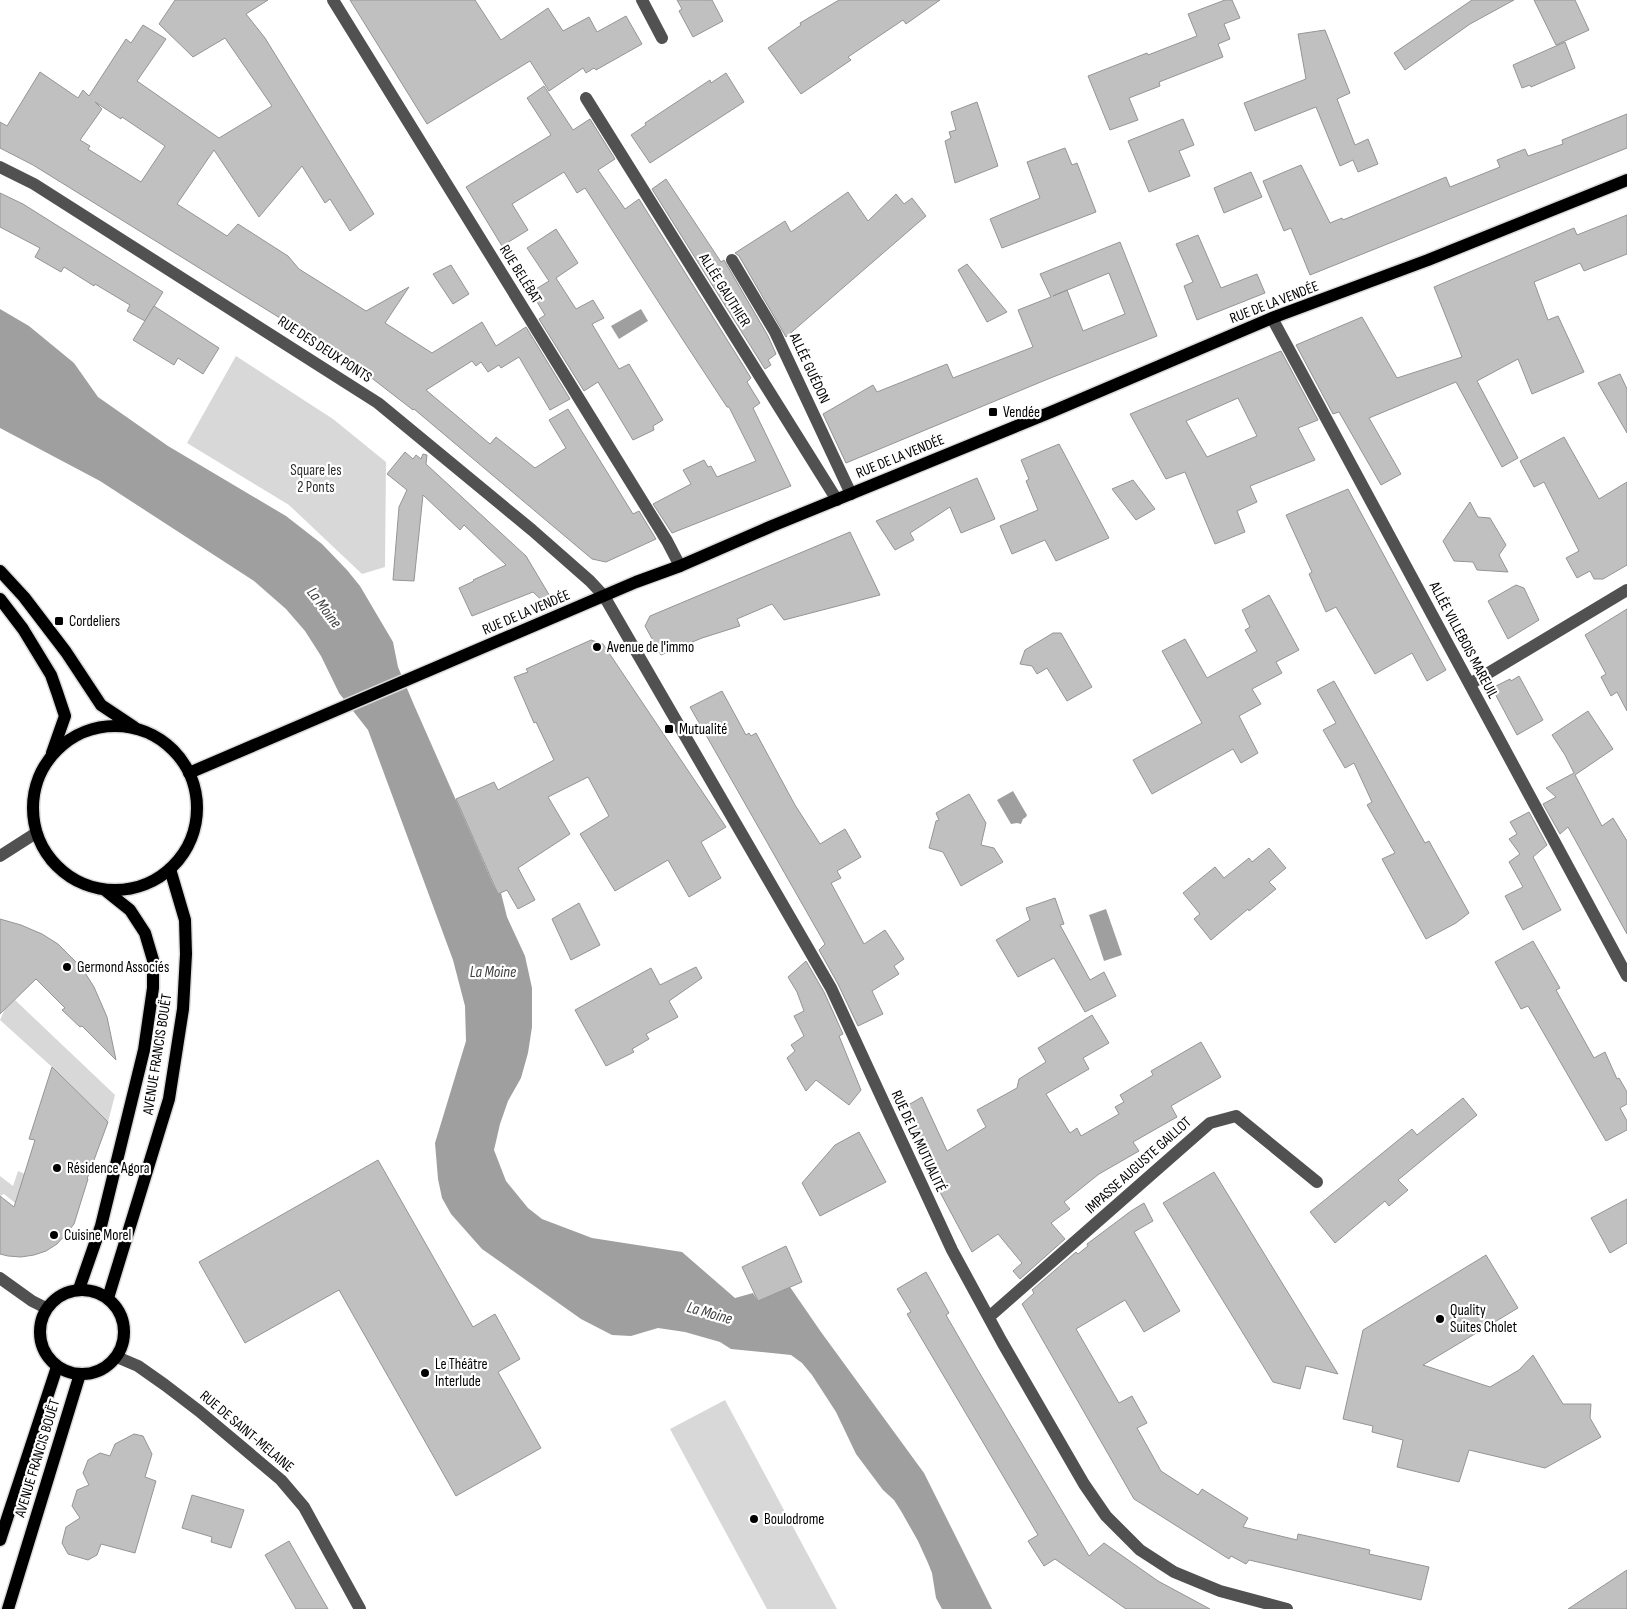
<svg xmlns="http://www.w3.org/2000/svg" width="1627" height="1609" font-family="'Sofia Sans Condensed',sans-serif">
	<style>
		.green { fill: #d8d8d8 }
		.water { fill: #9f9f9f }
		.building { fill: #c0c0c0; stroke: #959595; fill-rule: evenodd }
		.lines { fill: none; stroke-linecap: round; stroke-linejoin: round }
		.major-casing { stroke: #dbdbdb; stroke-width: 15 }
		.minor { stroke: #515151; stroke-width: 12 }
		.major { stroke: #000; stroke-width: 12 }
		.poi-dot { fill: #000; stroke: #fff; stroke-width: 2 }
		.labels { text-anchor: middle; stroke-width: 4.5; stroke-linejoin: round; paint-order: stroke }
		.street-label { font-size: 15px; fill: #000; stroke: #fff }
		.poi-label { font-size: 15px; fill: #000; stroke: #fff; text-anchor: start }
		.park-label { font-size: 15px; fill: #2f2f2f; stroke: #fff }
		.water-label { font-size: 16px; font-style: italic; fill: #404040; stroke: #fff }
	</style>
	<rect width="100%" height="100%" fill="#fff"/>
	<g class="green">
		<polygon points="236,356 333,419 386,462 385,567 362,574 289,505 187,443"/>
		<polygon points="15,1000 115,1095 108,1122 52,1067 0,1020 5,1009"/>
		<polygon points="18,1171 25,1174 20,1207 4,1194 0,1196 0,1176 13,1186"/>
		<polygon points="725,1400 837,1609 767,1609 670,1429"/>
	</g>
	<g class="water">
		<polygon points="0,309 29,326 74,363 98,397 168,446 286,516 322,544 347,570 360,586 393,642 398,667 414,705 493,884 498,894 501,893 507,917 525,956 532,988 532,1027 528,1053 521,1078 508,1101 500,1124 494,1150 506,1181 528,1208 542,1219 592,1238 682,1252 735,1298 753,1293 758,1301 790,1287 821,1332 924,1473 992,1609 942,1609 936,1598 932,1573 928,1563 918,1541 901,1511 894,1500 883,1490 856,1454 836,1412 812,1375 802,1363 791,1355 731,1349 720,1342 685,1332 658,1328 631,1336 612,1335 581,1319 482,1249 451,1214 442,1198 438,1179 435,1143 466,1041 465,1006 453,960 368,730 339,693 321,656 305,631 286,609 254,581 100,481 0,428"/>
		<polygon points="641,309 648,321 619,339 611,326"/>
		<polygon points="1013,791 1027,815 1026,817 1023,819 1021,824 1017,823 1011,824 997,800"/>
		<polygon points="1106,909 1122,955 1104,961 1089,915"/>
	</g>
	<g class="building">
		<path d="M175,0H268L246,14L265,38L374,214L350,231L330,199L325,203L302,166L259,217L214,150L177,204L227,236L238,224L288,256L299,269L366,311L409,287L385,323L432,353L482,322L496,346L526,327L570,399L550,410L519,357L501,368L499,365L488,372L481,362L476,366L472,361L426,390L490,444L496,437L535,468L566,448L549,420L568,409L633,514L639,511L656,539L606,562L592,559L414,409L413,410L351,362L33,165L0,148V122L7,126L40,72L78,98L83,90L89,96L126,39L131,43L143,25L166,39L137,81L219,138L272,106L225,38L193,57L159,24ZM95,102L121,119L122,117L165,146L141,182L88,149L90,146L80,140L102,109Z"/>
		<polygon points="350,0 475,0 501,40 548,8 563,31 589,17 597,32 626,16 642,44 596,70 594,68 586,73 583,68 549,91 530,61 427,124"/>
		<polygon points="677,0 712,0 723,21 693,37 679,11 682,9"/>
		<polygon points="839,0 940,0 906,24 903,20 848,57 851,60 801,94 768,48 801,25 800,23"/>
		<polygon points="1225,0 1232,0 1240,18 1224,24 1230,39 1218,44 1223,57 1159,82 1160,86 1129,98 1138,120 1110,130 1088,76 1147,53 1148,55 1197,36 1188,14"/>
		<polygon points="1472,0 1514,0 1470,24 1405,70 1394,53"/>
		<polygon points="1534,0 1575,0 1589,30 1556,45"/>
		<polygon points="1325,30 1350,93 1337,99 1355,145 1368,139 1378,164 1358,172 1353,160 1340,166 1316,107 1255,131 1244,103 1306,79 1298,34"/>
		<polygon points="1565,42 1575,68 1531,87 1530,85 1522,88 1513,65"/>
		<polygon points="726,73 744,102 650,163 631,135 646,125 645,123 710,80 711,83"/>
		<polygon points="544,86 573,130 590,119 615,159 598,170 625,209 639,199 751,378 747,382 760,403 753,408 791,486 672,533 653,504 691,484 683,470 704,460 708,467 711,466 717,477 756,461 729,407 727,407 683,340 585,188 577,193 564,172 512,204 528,230 502,246 466,187 551,135 527,98"/>
		<polygon points="977,102 998,166 955,183 945,141 951,138 949,132 956,130 951,112"/>
		<polygon points="1627,114 1627,148 1310,275 1291,228 1284,231 1263,181 1301,165 1330,223 1342,218 1343,220 1446,177 1450,187 1500,167 1497,160 1525,149 1528,156 1563,144 1562,140"/>
		<polygon points="1183,119 1194,145 1179,151 1190,176 1149,192 1128,141"/>
		<polygon points="1065,148 1072,165 1077,163 1096,212 1002,248 990,219 1040,198 1027,162"/>
		<polygon points="1251,172 1262,197 1224,213 1214,188"/>
		<polygon points="666,179 721,262 724,260 768,336 776,354 768,360 771,365 765,369 652,189"/>
		<polygon points="848,192 868,221 896,194 904,204 912,198 926,216 786,337 739,256 735,253 785,221 791,232"/>
		<polygon points="0,193 23,204 163,292 145,321 127,311 130,305 95,284 94,286 64,267 61,272 35,257 40,248 0,227"/>
		<polygon points="1627,215 1627,254 1584,271 1580,263 1534,282 1548,320 1558,316 1584,372 1532,394 1518,359 1477,381 1518,458 1502,467 1456,382 1369,418 1401,474 1381,485 1339,412 1333,414 1296,345 1362,317 1397,378 1462,357 1434,287 1574,228 1577,235"/>
		<polygon points="556,229 578,263 556,278 576,309 593,300 604,318 592,324 619,369 629,364 663,420 653,426 654,430 633,440 598,382 584,391 539,319 545,315 531,292 549,281 527,248"/>
		<polygon points="1198,235 1221,288 1257,274 1265,293 1197,320 1184,286 1193,282 1176,244"/>
		<path d="M1120,242L1157,336L1048,379L846,463L823,414L873,385L877,392L947,364L953,378L1033,347L1018,310L1051,297L1040,274ZM1109,273L1125,314L1083,331L1067,290L1053,296Z"/>
		<polygon points="967,264 1007,312 987,322 958,270"/>
		<polygon points="451,265 469,294 453,304 433,274"/>
		<polygon points="154,306 219,348 203,374 178,358 174,365 133,340"/>
		<path d="M1281,351L1318,420L1298,428L1315,460L1250,486L1257,502L1237,511L1245,532L1215,544L1185,472L1166,479L1130,414ZM1238,398L1257,436L1207,457L1186,421Z"/>
		<polygon points="1620,374 1627,389 1627,433 1598,383"/>
		<polygon points="1564,437 1599,499 1627,482 1627,565 1603,579 1594,579 1590,571 1577,578 1566,558 1579,551 1544,482 1534,487 1520,461"/>
		<polygon points="1059,444 1109,538 1056,561 1045,540 1012,554 1000,526 1038,510 1026,481 1029,479 1021,460"/>
		<polygon points="405,452 413,459 416,455 421,459 423,454 427,455 426,464 526,556 554,603 549,607 533,592 472,616 459,588 474,581 473,580 506,565 464,525 460,530 423,495 414,581 393,580 399,507 407,490 387,474"/>
		<polygon points="977,478 995,519 961,533 950,507 910,533 914,540 895,550 876,521"/>
		<polygon points="1133,480 1155,509 1136,520 1112,489"/>
		<polygon points="1348,489 1446,670 1427,681 1412,653 1375,674 1336,607 1326,612 1309,574 1312,572 1286,515"/>
		<polygon points="1470,502 1478,517 1490,518 1506,545 1499,555 1508,572 1477,570 1473,562 1454,561 1443,541"/>
		<polygon points="850,532 880,595 784,620 772,604 737,619 740,626 702,638 661,655 645,626 650,616"/>
		<polygon points="1516,585 1524,588 1539,620 1508,639 1488,601"/>
		<polygon points="1269,595 1299,650 1276,662 1282,673 1252,689 1261,704 1239,716 1258,753 1241,763 1233,749 1152,794 1133,760 1202,723 1162,651 1185,639 1207,678 1257,651 1245,630 1250,627 1242,610"/>
		<polygon points="1627,609 1627,711 1617,692 1611,696 1601,677 1606,674 1585,635"/>
		<polygon points="1053,633 1061,633 1092,687 1067,701 1047,668 1037,674 1032,666 1020,664 1025,650"/>
		<polygon points="591,640 603,644 726,827 701,842 721,878 689,897 668,860 615,891 580,834 609,816 588,777 548,797 570,834 518,868 535,900 518,909 507,890 498,894 456,799 494,782 498,790 554,760 536,722 534,723 514,677 528,672 526,669"/>
		<polygon points="1519,676 1543,720 1517,735 1492,688 1510,679 1511,681"/>
		<polygon points="1334,681 1425,843 1429,841 1469,913 1456,923 1426,939 1382,859 1395,853 1367,805 1372,802 1354,763 1345,768 1323,730 1336,723 1317,690"/>
		<polygon points="722,691 746,735 749,733 751,736 756,733 795,805 820,844 845,829 861,857 837,871 841,878 831,883 864,944 885,930 904,959 894,966 899,974 872,991 883,1014 858,1026 838,984 819,950 825,944 690,707"/>
		<polygon points="1588,711 1613,749 1575,775 1602,826 1613,818 1627,841 1627,934 1568,827 1560,834 1543,804 1556,797 1546,788 1574,773 1565,755 1552,735"/>
		<polygon points="969,794 986,823 981,845 994,848 1003,862 961,886 943,852 929,848 936,821 939,820 936,813"/>
		<polygon points="1529,812 1547,845 1533,857 1561,910 1523,930 1505,896 1523,887 1509,862 1520,854 1509,839 1517,834 1510,822"/>
		<polygon points="1269,848 1286,868 1269,882 1276,889 1249,911 1248,909 1211,940 1194,919 1200,914 1183,893 1215,867 1224,878 1249,858 1252,862"/>
		<polygon points="1055,898 1064,924 1060,925 1090,980 1104,972 1116,996 1085,1012 1054,958 1018,977 996,940 1030,920 1026,908"/>
		<polygon points="579,903 600,945 571,960 552,919"/>
		<polygon points="0,919 21,925 42,934 58,944 82,968 94,987 107,1017 116,1060 82,1026 80,1027 62,1010 65,1008 36,979 0,1014"/>
		<polygon points="1533,941 1560,988 1556,990 1594,1058 1605,1052 1617,1079 1619,1078 1627,1092 1627,1104 1620,1108 1627,1121 1627,1130 1606,1141 1528,1006 1521,1009 1495,962"/>
		<polygon points="806,961 824,992 843,1034 839,1036 861,1090 849,1105 816,1080 806,1091 787,1058 795,1051 791,1045 804,1036 794,1016 804,1011 797,992 788,977"/>
		<polygon points="696,967 702,978 669,1001 678,1017 646,1034 649,1039 632,1049 634,1052 606,1066 575,1010 651,968 660,985"/>
		<polygon points="1092,1015 1109,1043 1083,1058 1089,1069 1046,1094 1070,1133 1077,1128 1081,1136 1119,1114 1115,1107 1124,1102 1120,1095 1153,1075 1151,1071 1201,1042 1221,1077 1171,1106 1177,1117 1133,1142 1139,1151 1099,1174 1064,1202 1070,1209 1051,1223 1065,1239 1020,1279 1013,1271 1022,1263 998,1234 972,1252 941,1194 903,1108 922,1097 947,1151 986,1127 977,1110 1017,1088 1019,1079 1046,1062 1038,1048"/>
		<polygon points="52,1067 108,1122 87,1179 88,1179 74,1224 66,1234 57,1244 46,1251 34,1255 21,1257 8,1256 0,1254 0,1196 14,1207 35,1140 29,1139"/>
		<polygon points="1463,1098 1477,1115 1398,1180 1408,1190 1389,1206 1385,1201 1335,1243 1310,1212 1412,1129 1417,1135"/>
		<polygon points="859,1132 886,1182 820,1216 802,1183 835,1145"/>
		<polygon points="378,1160 473,1327 495,1314 520,1359 498,1372 541,1448 456,1496 339,1290 245,1343 199,1262"/>
		<polygon points="1214,1172 1338,1374 1306,1366 1300,1389 1273,1382 1163,1203"/>
		<polygon points="1627,1199 1627,1243 1610,1253 1591,1218"/>
		<polygon points="1144,1203 1153,1221 1134,1232 1180,1311 1144,1332 1125,1300 1076,1329 1119,1403 1132,1396 1147,1423 1137,1428 1161,1471 1198,1495 1202,1489 1248,1518 1243,1527 1297,1540 1298,1534 1370,1550 1369,1554 1429,1567 1421,1600 1249,1560 1246,1564 1231,1556 1229,1559 1134,1499 1022,1304 1034,1293 1032,1290 1076,1252 1078,1254 1088,1246 1087,1244 1131,1211"/>
		<polygon points="786,1246 802,1282 758,1301 742,1267"/>
		<polygon points="1486,1255 1518,1308 1423,1365 1490,1387 1519,1370 1533,1355 1563,1404 1591,1404 1590,1418 1601,1437 1545,1468 1469,1450 1459,1482 1397,1467 1403,1440 1372,1432 1373,1426 1343,1419 1363,1330"/>
		<polygon points="926,1272 949,1313 946,1315 976,1367 1089,1556 1104,1543 1158,1581 1210,1609 1126,1609 1055,1559 1044,1566 1028,1541 1038,1535 907,1314 911,1312 897,1289"/>
		<polygon points="134,1434 143,1436 152,1454 145,1477 156,1481 135,1553 101,1544 97,1555 88,1560 68,1554 62,1543 66,1527 80,1518 72,1506 77,1490 89,1485 83,1473 88,1460 100,1453 110,1456 115,1444"/>
		<polygon points="192,1495 244,1510 231,1548 211,1542 212,1537 182,1528"/>
		<polygon points="289,1541 313,1583 328,1609 296,1609 265,1555"/>
		<polygon points="1627,1570 1627,1609 1568,1609"/>
	</g>
	<g class="lines">
		<g class="major-casing">
			<g id="major">
				<polyline points="0,571 24,597 66,652 101,705 134,727"/>
				<polyline points="0,599 23,629 51,675 57,692 65,716 52,753"/>
				<circle cx="115" cy="808" r="82"/>
				<polyline points="189,773 636,582 680,566 772,526 1051,412 1272,318 1428,260 1627,180"/>
				<polyline points="79,1289 101,1226 144,1050 153,988 153,960 145,933 130,910 105,890"/>
				<circle cx="82" cy="1332" r="42"/>
				<polyline points="108,1298 169,1099 183,1009 186,954 185,920 170,869"/>
				<polyline points="0,1540 57,1367"/>
				<polyline points="8,1609 80,1374"/>
			</g>
		</g>
		<g class="minor">
			<polyline points="333,0 667,541 680,566"/>
			<polyline points="642,0 662,38"/>
			<polyline points="586,98 837,500"/>
			<polyline points="0,167 34,184 378,403 532,530 590,581 604,596 831,988 952,1250 1002,1342 1084,1484 1106,1516 1140,1550 1174,1572 1220,1591 1287,1609"/>
			<polyline points="732,260 775,332 851,494"/>
			<polyline points="1272,318 1627,976"/>
			<polyline points="1470,684 1627,590"/>
			<polyline points="0,856 36,833"/>
			<polyline points="0,1278 32,1301 46,1308"/>
			<polyline points="989,1317 1210,1123 1236,1116 1317,1182"/>
			<polyline points="117,1357 138,1366 165,1385 199,1411 281,1480 304,1507 360,1609"/>
		</g>
		<use href="#major" class="major"/>
	</g>
	<g class="poi-dot">
		<rect x="988" y="407" width="10" height="10" rx="2.5"/>
		<rect x="54" y="616" width="10" height="10" rx="2.5"/>
		<circle cx="597" cy="647" r="5"/>
		<rect x="664" y="724" width="10" height="10" rx="2.5"/>
		<circle cx="67" cy="967" r="5"/>
		<circle cx="57" cy="1168" r="5"/>
		<circle cx="54" cy="1235" r="5"/>
		<circle cx="1440" cy="1319" r="5"/>
		<circle cx="425" cy="1373" r="5"/>
		<circle cx="754" cy="1519" r="5"/>
	</g>
	<g class="labels">
		<g class="street-label">
			<text transform="translate(521 274) rotate(58)" y="5">RUE BELÉBAT</text>
			<text transform="translate(725 290) rotate(58)" y="5">ALLÉE GAUTHIER</text>
			<text transform="translate(1274 302) rotate(-21)" y="5">RUE DE LA VENDÉE</text>
			<text transform="translate(325 349) rotate(33)" y="5">RUE DES DEUX PONTS</text>
			<text transform="translate(810 368) rotate(65)" y="5">ALLÉE GUÉDON</text>
			<text transform="translate(900 456) rotate(-22)" y="5">RUE DE LA VENDÉE</text>
			<text transform="translate(526 612) rotate(-23)" y="5">RUE DE LA VENDÉE</text>
			<text transform="translate(1464 640) rotate(62)" y="5">ALLÉE VILLEBOIS MAREUIL</text>
			<text transform="translate(157 1054) rotate(-81)" y="5">AVENUE FRANCIS BOUËT</text>
			<text transform="translate(919 1141) rotate(65)" y="5">RUE DE LA MUTUALITÉ</text>
			<text transform="translate(1138 1165) rotate(-42)" y="5">IMPASSE AUGUSTE GAILLOT</text>
			<text transform="translate(247 1431) rotate(40)" y="5">RUE DE SAINT-MELAINE</text>
			<text transform="translate(37 1458) rotate(-73)" y="5">AVENUE FRANCIS BOUËT</text>
		</g>
		<g class="poi-label">
			<text x="1003" y="417">Vendée</text>
			<text x="69" y="626">Cordeliers</text>
			<text x="607" y="652">Avenue de l'immo</text>
			<text x="679" y="734">Mutualité</text>
			<text x="77" y="972">Germond Associés</text>
			<text x="67" y="1173">Résidence Agora</text>
			<text x="64" y="1240">Cuisine Morel</text>
			<text x="1450" y="1315">Quality<tspan x="1450" dy="17">Suites Cholet</tspan></text>
			<text x="435" y="1369">Le Théâtre<tspan x="435" dy="17">Interlude</tspan></text>
			<text x="764" y="1524">Boulodrome</text>
		</g>
		<g class="park-label">
			<text x="316" y="475">Square les<tspan x="316" dy="17">2 Ponts</tspan></text>
		</g>
		<g class="water-label">
			<text transform="translate(325 607) rotate(53)" y="6">La Moine</text>
			<text x="493" y="977">La Moine</text>
			<text transform="translate(710 1312) rotate(16)" y="6">La Moine</text>
		</g>
	</g>
</svg>
